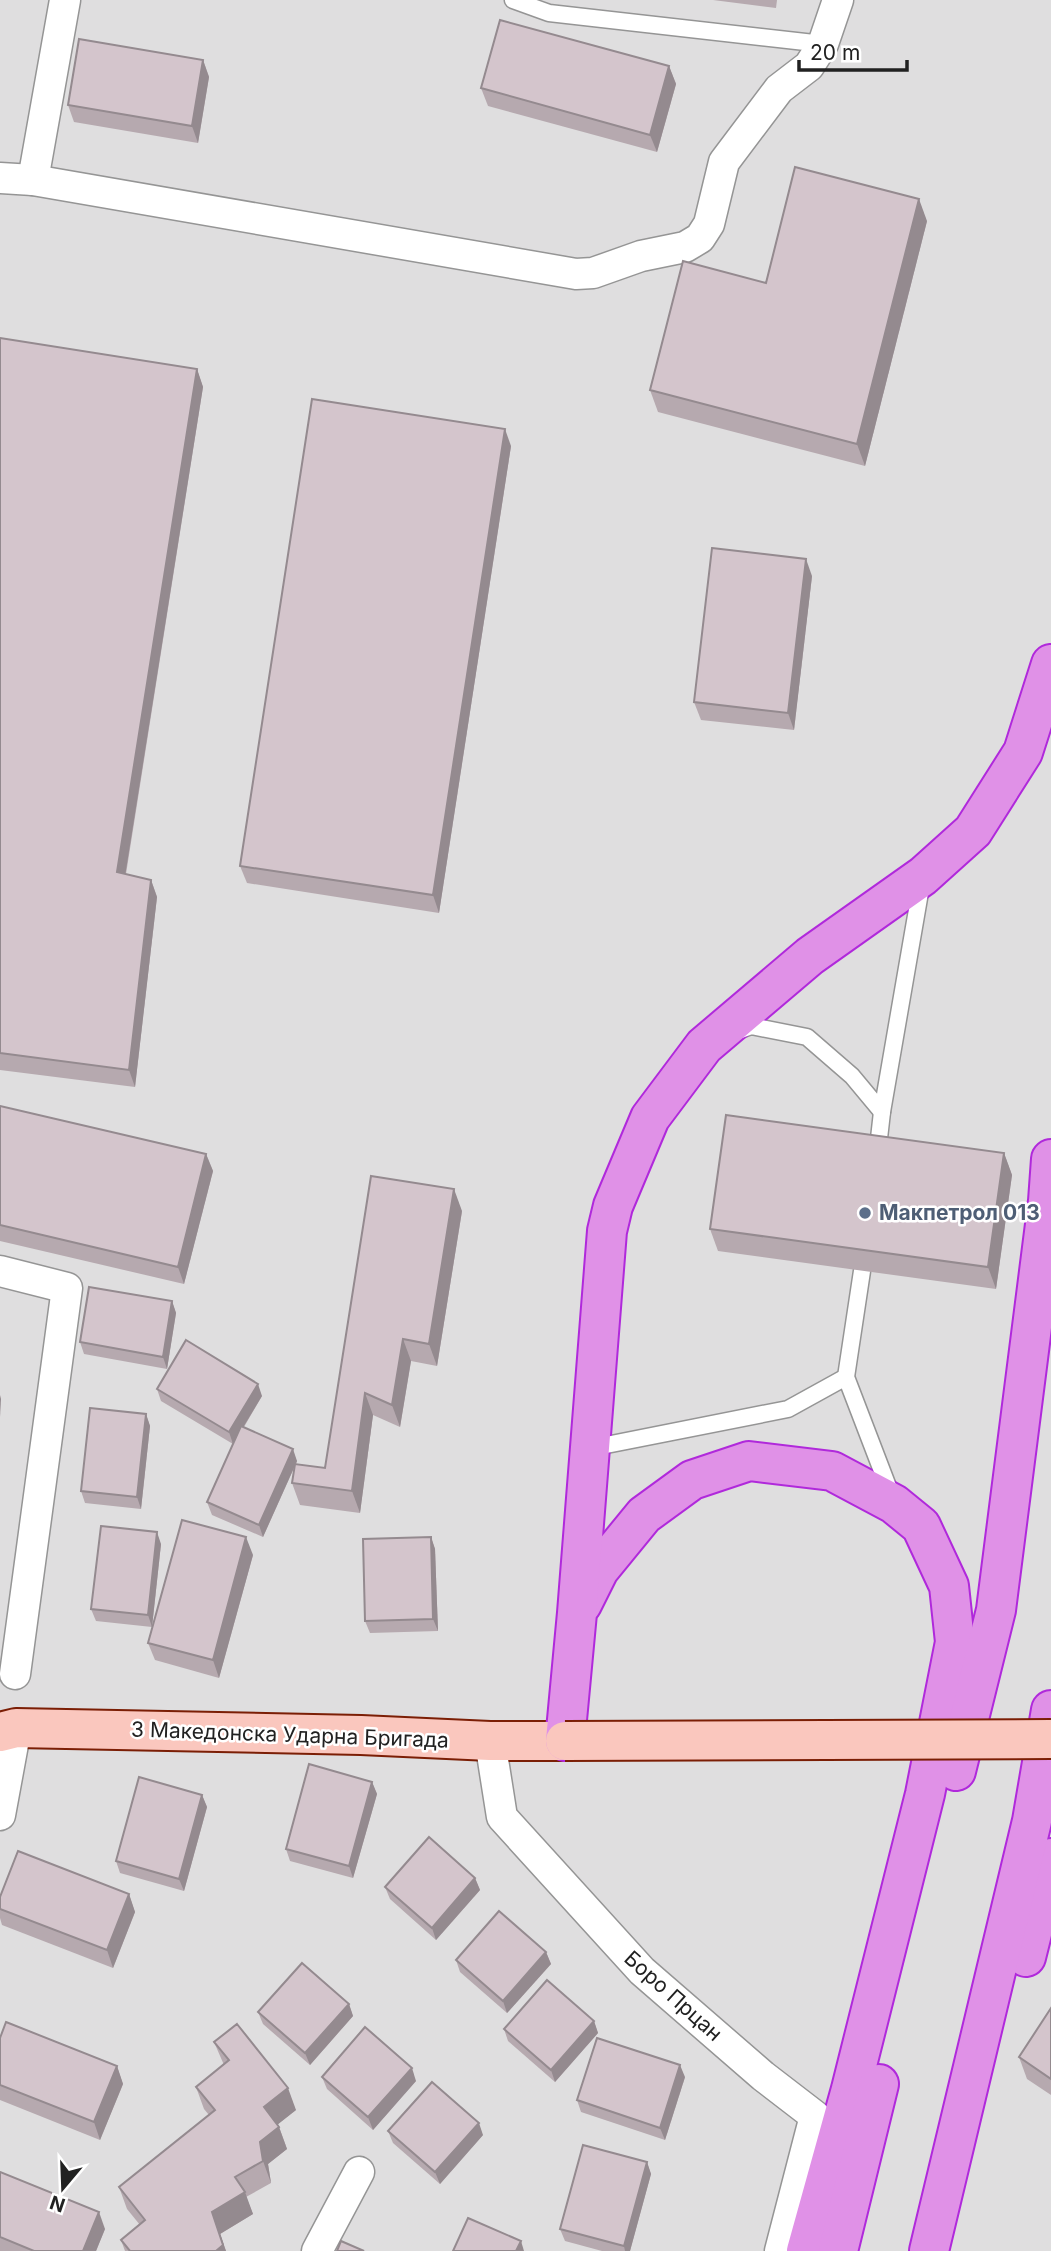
<svg xmlns="http://www.w3.org/2000/svg" width="1051" height="2251" font-family="Inter,sans-serif">
	<style>
		.residential { fill: #dfdedf }
		.lines { fill: none; stroke-linecap: round; stroke-linejoin: round }
		.lane-casing { stroke: #959595; stroke-width: 19 }
		.street-casing { stroke: #959595; stroke-width: 33 }
		.secondary-casing { stroke: #7b1e05; stroke-width: 42 }
		.highway-casing { stroke: #b029db; stroke-width: 42 }
		.lane { stroke: #fff; stroke-width: 16 }
		.street { stroke: #fff; stroke-width: 30 }
		.secondary { stroke: #fac7be; stroke-width: 38 }
		.highway { stroke: #e091e7; stroke-width: 38 }
		.secondary-bridge-casing { stroke: #7b1e05; stroke-width: 42; stroke-linecap: butt }
		.secondary-bridge { stroke: #fac7be; stroke-width: 38 }
		.wall { fill: #b6a9af }
		.shaded-wall { fill: #948a8f }
		.building { fill: #d4c5cc; stroke: #948a8f; stroke-width: 2 }
		.service-dot { fill: #5c6f8a; stroke: #fff; stroke-width: 2.5 }
		.labels { text-anchor: middle; stroke-width: 5; stroke-linejoin: round; paint-order: stroke }
		.service-label { font-size: 21px; font-weight: bold; fill: #4e5e75; stroke: #fff; text-anchor: start }
		.street-label { font-size: 21px; fill: #212121; stroke: #fff }
	</style>
	<rect width="100%" height="100%" fill="#f1e8ea"/>
	<rect class="residential" x="0" y="0" width="1051" height="2251"/>
	<g class="lines">
		<g class="lane-casing">
			<g id="lane">
				<polyline points="513,0 549,13 823,44"/>
				<polyline points="738,1031 751,1026 807,1037 852,1076 882,1112"/>
				<polyline points="877,1156 882,1112 922,881"/>
				<polyline points="862,1271 846,1377 892,1497"/>
				<polyline points="591,1448 788,1409 846,1377"/>
			</g>
		</g>
		<g class="street-casing">
			<g id="street">
				<polyline points="0,178 33,180 576,274 593,273 641,256 685,247 700,238 709,224 724,162 779,89 809,66 823,44 838,0"/>
				<polyline points="33,180 65,0"/>
				<polyline points="0,1271 67,1288 15,1674"/>
				<polyline points="490,1741 502,1817 642,1971 763,2076 815,2116 780,2251"/>
				<polyline points="0,1815 16,1728"/>
				<polyline points="317,2251 359,2172"/>
			</g>
		</g>
		<g class="secondary-casing">
			<polyline id="secondary" points="0,1732 16,1728 361,1735 490,1741 565,1741"/>
		</g>
		<g class="highway-casing">
			<g id="highway">
				<polyline points="582,1604 599,1570 644,1515 692,1480 749,1461 832,1471 894,1504 921,1526 949,1586 955,1642 925,1794 851,2089 806,2251"/>
				<polyline points="565,1741 577,1613 607,1231 613,1206 650,1118 704,1046 810,956 923,876 973,831 1023,752 1051,664"/>
				<polyline points="956,1771 996,1610 1048,1201 1051,1159"/>
				<polyline points="1026,1957 1051,1858"/>
				<polyline points="838,2251 879,2084"/>
				<polyline points="929,2251 1032,1821 1051,1710"/>
			</g>
		</g>
		<use href="#lane" class="lane"/>
		<use href="#street" class="street"/>
		<use href="#secondary" class="secondary"/>
		<use href="#highway" class="highway"/>
		<g class="secondary-bridge-casing">
			<polyline id="secondary-bridge" points="565,1741 1051,1739"/>
		</g>
		<use href="#secondary-bridge" class="secondary-bridge"/>
	</g>
	<g class="wall">
		<polygon points="713,0 777,0 776,8"/>
		<polygon points="203,60 209,77 198,143 74,122 68,105"/>
		<polygon points="669,66 676,84 657,152 488,106 481,88"/>
		<polygon points="927,221 865,466 658,412 650,390"/>
		<polygon points="0,338 197,369 203,387 126,874 151,880 157,897 135,1087 0,1070"/>
		<polygon points="511,446 439,913 247,883 240,866"/>
		<polygon points="812,576 794,730 701,720 694,702"/>
		<polygon points="0,1106 206,1154 213,1171 184,1284 0,1241"/>
		<polygon points="1004,1153 1012,1175 996,1289 718,1251 710,1229"/>
		<polygon points="462,1211 437,1366 411,1361 400,1427 373,1415 360,1513 300,1505 292,1483 294,1468 263,1537 212,1515 207,1502 233,1444 161,1401 157,1389 262,1396 244,1427 297,1461 296,1464 325,1468"/>
		<polygon points="172,1301 176,1313 167,1369 84,1354 80,1342"/>
		<polygon points="146,1414 150,1426 141,1509 85,1503 81,1491"/>
		<polygon points="431,1537 435,1549 438,1631 370,1633 365,1621"/>
		<polygon points="161,1544 152,1627 96,1621 91,1609"/>
		<polygon points="253,1555 219,1678 155,1660 148,1643"/>
		<polygon points="372,1782 377,1794 353,1878 290,1861 286,1849"/>
		<polygon points="202,1795 207,1807 184,1891 120,1873 116,1861"/>
		<polygon points="475,1878 480,1890 436,1940 390,1899 385,1887"/>
		<polygon points="129,1894 135,1912 113,1968 2,1925 0,1918 0,1897"/>
		<polygon points="546,1952 551,1964 507,2013 460,1972 456,1960"/>
		<polygon points="349,2004 353,2016 310,2065 263,2024 258,2012"/>
		<polygon points="1051,2008 1051,2095 1027,2079 1019,2057"/>
		<polygon points="594,2021 598,2033 555,2082 508,2041 504,2029"/>
		<polygon points="0,2038 117,2066 123,2084 100,2140 0,2100"/>
		<polygon points="214,2042 296,2110 278,2124 287,2149 268,2164 271,2183 246,2197 253,2214 220,2234 226,2251 125,2251 121,2240 140,2225 127,2209 119,2187 209,2115 204,2109 196,2087 224,2065"/>
		<polygon points="322,2077 416,2081 373,2130 327,2089"/>
		<polygon points="685,2077 665,2140 581,2112 577,2100"/>
		<polygon points="388,2131 483,2135 440,2184 393,2143"/>
		<polygon points="647,2162 651,2174 630,2251 602,2251 565,2241 560,2229"/>
		<polygon points="0,2172 105,2229 96,2251 0,2251"/>
	</g>
	<g class="shaded-wall">
		<polygon points="203,60 209,77 198,143 192,126"/>
		<polygon points="669,66 676,84 657,152 650,135"/>
		<polygon points="919,199 927,221 865,466 857,444"/>
		<polygon points="197,369 203,387 123,889 117,872"/>
		<polygon points="505,429 511,446 439,913 433,895"/>
		<polygon points="806,559 812,576 794,730 788,713"/>
		<polygon points="151,880 157,897 135,1087 129,1070"/>
		<polygon points="1004,1153 1012,1175 996,1289 988,1267"/>
		<polygon points="206,1154 213,1171 184,1284 178,1267"/>
		<polygon points="454,1189 462,1211 437,1366 429,1344"/>
		<polygon points="172,1301 176,1313 167,1369 163,1357"/>
		<polygon points="403,1339 411,1361 400,1427 392,1405"/>
		<polygon points="258,1384 262,1396 233,1444 229,1432"/>
		<polygon points="365,1393 373,1415 360,1513 352,1491"/>
		<polygon points="0,1395 1,1399 0,1417"/>
		<polygon points="146,1414 150,1426 141,1509 137,1497"/>
		<polygon points="293,1449 297,1461 263,1537 259,1525"/>
		<polygon points="157,1532 161,1544 152,1627 148,1615"/>
		<polygon points="246,1537 253,1555 219,1678 213,1660"/>
		<polygon points="431,1537 435,1549 438,1631 433,1619"/>
		<polygon points="372,1782 377,1794 353,1878 349,1866"/>
		<polygon points="202,1795 207,1807 184,1891 179,1879"/>
		<polygon points="475,1878 480,1890 436,1940 432,1928"/>
		<polygon points="129,1894 135,1912 113,1968 107,1950"/>
		<polygon points="546,1952 551,1964 507,2013 503,2001"/>
		<polygon points="349,2004 353,2016 310,2065 305,2053"/>
		<polygon points="594,2021 598,2033 555,2082 551,2070"/>
		<polygon points="680,2065 685,2077 665,2140 660,2128"/>
		<polygon points="117,2066 123,2084 100,2140 94,2122"/>
		<polygon points="412,2068 416,2081 373,2130 368,2117"/>
		<polygon points="288,2088 296,2110 272,2129 264,2107"/>
		<polygon points="479,2123 483,2135 440,2184 435,2172"/>
		<polygon points="279,2127 287,2149 268,2164 271,2183 263,2161 260,2142"/>
		<polygon points="647,2162 651,2174 630,2251 625,2251 624,2246"/>
		<polygon points="245,2192 253,2214 220,2234 226,2251 216,2251 212,2212"/>
		<polygon points="99,2212 105,2229 96,2251 83,2251"/>
		<polygon points="521,2241 524,2251 516,2251"/>
	</g>
	<g class="building">
		<polygon points="500,20 669,66 650,135 481,88"/>
		<polygon points="79,39 203,60 192,126 68,105"/>
		<polygon points="795,167 919,199 857,444 650,390 683,261 766,283"/>
		<polygon points="0,338 197,369 117,872 151,880 129,1070 0,1053"/>
		<polygon points="312,399 505,429 433,895 240,866"/>
		<polygon points="712,548 806,559 788,713 694,702"/>
		<polygon points="0,1106 206,1154 178,1267 0,1225"/>
		<polygon points="726,1115 1004,1153 988,1267 710,1229"/>
		<polygon points="371,1176 454,1189 429,1344 403,1339 392,1405 365,1393 352,1491 292,1483 295,1464 325,1468"/>
		<polygon points="89,1287 172,1301 163,1357 80,1342"/>
		<polygon points="186,1340 258,1384 229,1432 157,1389"/>
		<polygon points="90,1408 146,1414 137,1497 81,1491"/>
		<polygon points="241,1426 293,1449 259,1525 207,1502"/>
		<polygon points="182,1520 246,1537 213,1660 148,1643"/>
		<polygon points="101,1526 157,1532 148,1615 91,1609"/>
		<polygon points="431,1537 433,1619 365,1621 363,1539"/>
		<polygon points="309,1764 372,1782 349,1866 286,1849"/>
		<polygon points="139,1777 202,1795 179,1879 116,1861"/>
		<polygon points="429,1837 475,1878 432,1928 385,1887"/>
		<polygon points="18,1851 129,1894 107,1950 0,1909 0,1897"/>
		<polygon points="499,1911 546,1952 503,2001 456,1960"/>
		<polygon points="302,1963 349,2004 305,2053 258,2012"/>
		<polygon points="547,1980 594,2021 551,2070 504,2029"/>
		<polygon points="1051,2008 1051,2079 1019,2057"/>
		<polygon points="6,2022 117,2066 94,2122 0,2085 0,2038"/>
		<polygon points="237,2024 288,2088 264,2107 279,2127 260,2142 263,2161 235,2177 245,2192 212,2212 223,2245 216,2251 130,2251 121,2240 145,2220 119,2187 215,2110 196,2087 229,2060 214,2042"/>
		<polygon points="365,2027 412,2068 368,2117 322,2077"/>
		<polygon points="597,2038 680,2065 660,2128 577,2100"/>
		<polygon points="432,2082 479,2123 435,2172 388,2131"/>
		<polygon points="583,2145 647,2162 624,2246 560,2229"/>
		<polygon points="0,2172 99,2212 83,2251 34,2251 0,2237"/>
		<polygon points="468,2218 521,2241 516,2251 453,2251"/>
		<polygon points="341,2241 364,2251 337,2251"/>
	</g>
	<circle class="service-dot" cx="865" cy="1213" r="7"/>
	<g class="labels">
		<g class="service-label">
			<text x="879" y="1220">Макпетрол 013</text>
		</g>
		<g class="street-label">
			<text transform="translate(290 1735) rotate(2)" y="7">3 Македонска Ударна Бригада</text>
			<text transform="translate(673 1996) rotate(42)" y="7">Боро Прцан</text>
		</g>
	</g>
	<g transform="translate(63 2188) rotate(199)" stroke="#ffffff" stroke-width="5" paint-order="stroke">
	<path d="M0-5L12 26L0 18L-12 26Z" fill="#212121"/>
	<text y="-10" font-size="19" font-weight="bold" text-anchor="middle" fill="#212121">N</text>
	</g>
	<path d="M799 60v10h108v-10" fill="none" stroke="#212121" stroke-width="3.5"/>
	<text x="810" y="60" font-size="21" fill="#212121" stroke="#ffffff" stroke-width="5" paint-order="stroke">20 m</text>
</svg>
